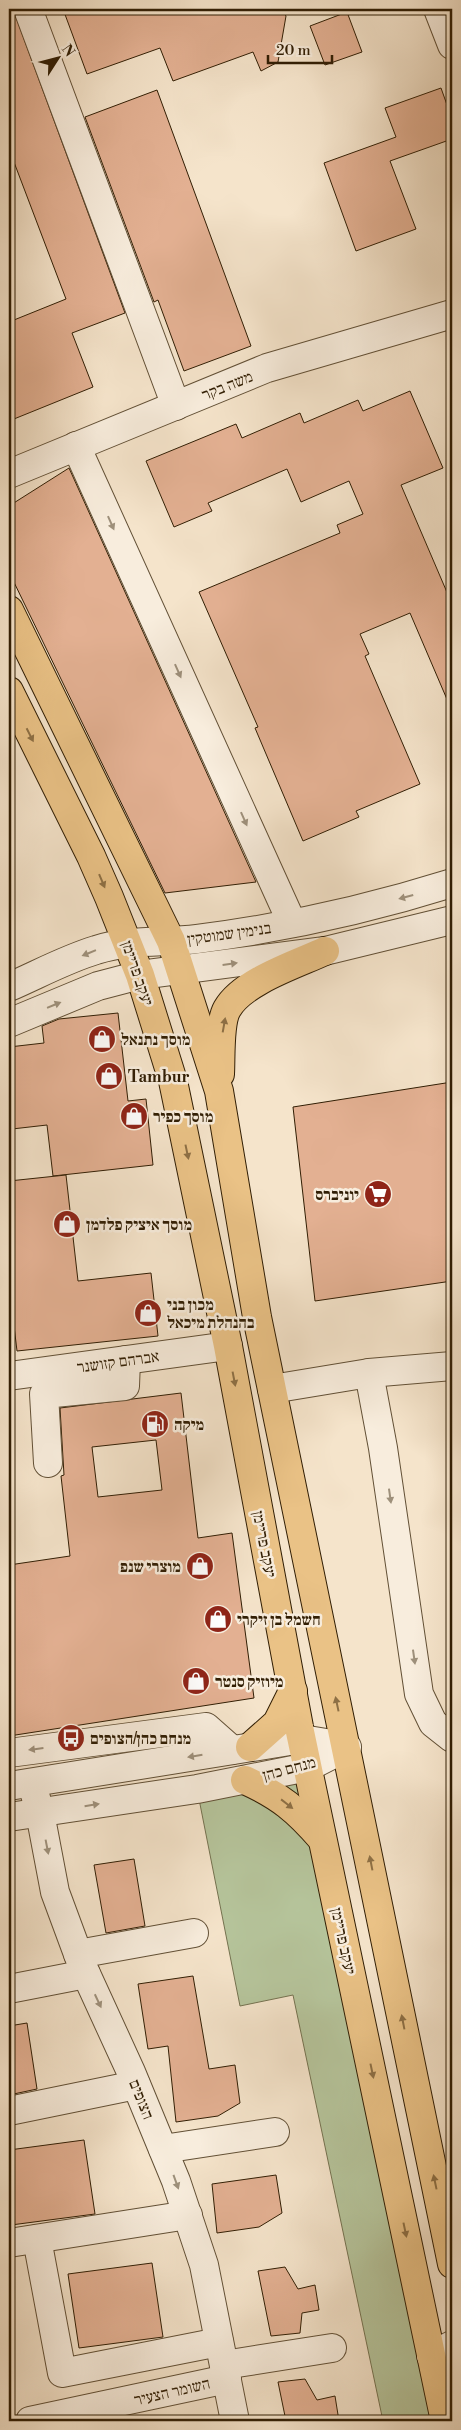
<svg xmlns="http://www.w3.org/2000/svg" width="461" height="2430" font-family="'Libre Bodoni','Frank Ruhl Libre',serif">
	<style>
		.green { fill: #b6c59c; stroke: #747250 }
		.building { fill: #e3b092; stroke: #311e04; fill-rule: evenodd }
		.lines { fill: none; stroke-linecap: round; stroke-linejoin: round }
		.minor-casing { stroke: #625036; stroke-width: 30 }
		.major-casing { stroke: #311e04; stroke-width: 30 }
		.minor { stroke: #f8eddd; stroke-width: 28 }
		.major { stroke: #eac286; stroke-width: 28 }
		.oneway { fill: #9e907b }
		.oneway2 { fill: #8e7045 }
		.labels { text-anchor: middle; stroke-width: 5; stroke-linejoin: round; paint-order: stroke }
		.street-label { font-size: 16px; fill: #311e04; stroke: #f8eddd }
		.poi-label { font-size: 16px; font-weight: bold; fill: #311e04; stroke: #f8eddd; text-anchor: start }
	</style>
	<rect width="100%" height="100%" fill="#f5e4cb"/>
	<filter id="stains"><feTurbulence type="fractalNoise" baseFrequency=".004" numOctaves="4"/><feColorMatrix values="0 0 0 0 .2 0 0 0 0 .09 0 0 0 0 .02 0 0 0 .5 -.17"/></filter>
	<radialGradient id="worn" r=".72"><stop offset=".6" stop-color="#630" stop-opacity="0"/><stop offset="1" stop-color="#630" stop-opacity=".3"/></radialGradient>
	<polygon class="green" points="301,1768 445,2421 383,2421 293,1995 240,2006 197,1789"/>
	<g class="building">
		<polygon points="9,9 13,9 125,313 72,333 93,387 9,421 9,322 66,299 9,149"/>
		<polygon points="63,9 282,9 286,16 278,62 261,71 253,52 173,81 160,48 87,74"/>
		<polygon points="347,12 362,52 325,65 310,26"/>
		<polygon points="441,88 452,119 452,139 390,161 416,229 356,251 324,163 396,137 385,108"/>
		<polygon points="157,90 251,346 184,371 158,300 154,302 85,117"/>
		<polygon points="410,391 443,468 401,485 452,604 452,711 410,613 360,634 369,654 365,656 420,784 356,811 359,817 303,841 255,728 258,727 199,592 340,533 337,525 363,514 349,481 301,502 287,469 208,503 212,511 174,527 146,461 236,424 242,438 300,413 304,423 358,400 363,411"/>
		<polygon points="69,468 256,882 165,893 9,572 9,506"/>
		<polygon points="118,1013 128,1101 146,1099 153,1165 53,1176 47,1125 12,1129 9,1097 9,1047 44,1043 42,1026 59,1019"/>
		<polygon points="452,1082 452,1281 315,1301 293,1107"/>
		<polygon points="66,1175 78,1281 151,1273 158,1336 17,1351 9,1284 9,1181"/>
		<path d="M181,1393L198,1538L232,1533L254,1698L9,1736V1565L70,1556L61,1476L64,1475L60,1408ZM156,1440L162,1490L98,1497L92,1447Z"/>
		<polygon points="134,1859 145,1926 106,1933 94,1865"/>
		<polygon points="193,1976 209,2069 235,2065 240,2103 218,2116 176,2122 168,2046 148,2049 138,1984"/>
		<polygon points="27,2023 37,2089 9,2095 9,2026"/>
		<polygon points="84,2140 95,2214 11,2225 9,2208 9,2150"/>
		<polygon points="276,2175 282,2213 259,2227 217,2233 212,2184"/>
		<polygon points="152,2263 163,2337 79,2348 68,2274"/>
		<polygon points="285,2267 298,2289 315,2285 319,2310 302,2313 300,2333 271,2336 258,2271"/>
		<polygon points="305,2379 317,2400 335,2396 339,2421 286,2421 278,2382"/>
	</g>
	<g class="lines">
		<g class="minor-casing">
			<g id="minor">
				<polyline points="28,9 176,406"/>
				<polyline points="438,9 452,45"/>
				<polyline points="76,446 292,923"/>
				<polyline points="9,474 267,368 452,314"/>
				<path d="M9,987C37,975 66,959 96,950C129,939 163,943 197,939C284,928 369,909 452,883"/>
				<polyline points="9,1023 98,986 140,975 325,951 452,920"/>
				<polyline points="369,1373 383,1448 419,1694 433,1723 452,1738"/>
				<polyline points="9,1376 228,1346"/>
				<polyline points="272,1389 369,1373 452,1366"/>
				<polyline points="48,1463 44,1394 125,1386 126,1360"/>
				<polyline points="9,1753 206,1727 232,1750"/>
				<polyline points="32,1783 40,1813 55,1892 82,1965 131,2072 176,2181 204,2265 235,2421"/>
				<polyline points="9,1786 302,1739 326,1743"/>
				<polyline points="9,1817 197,1789 308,1767 347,1747"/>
				<polyline points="78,1954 194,1933"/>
				<polyline points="9,1989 86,1974"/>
				<polyline points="9,2111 136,2085"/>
				<polyline points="163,2149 275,2132"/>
				<polyline points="37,2239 62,2373 219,2342"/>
				<polyline points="9,2243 188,2215"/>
				<polyline points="431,2356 452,2345"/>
				<polyline points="224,2365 332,2348"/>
				<polyline points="30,2421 227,2379"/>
			</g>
		</g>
		<g class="major-casing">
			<g id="major">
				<polyline points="9,610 171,941 219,1091 257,1317 452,2264"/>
				<polyline points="9,691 91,856 109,897 140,975 173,1081 228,1346 299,1727 445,2421"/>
				<path d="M220,1074C221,1057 219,1023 227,1009C243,981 297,964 325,951"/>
				<polyline points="250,1747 277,1723 293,1691"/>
				<path d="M245,1780C280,1796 297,1810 322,1839"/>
			</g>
		</g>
		<use href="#minor" class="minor"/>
		<use href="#major" class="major"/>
	</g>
	<defs><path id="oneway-solid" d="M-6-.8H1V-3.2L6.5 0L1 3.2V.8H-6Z" transform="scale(1.25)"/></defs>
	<g class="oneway">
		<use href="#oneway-solid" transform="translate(111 523) rotate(66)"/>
		<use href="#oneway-solid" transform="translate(178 671) rotate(66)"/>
		<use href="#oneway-solid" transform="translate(244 819) rotate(66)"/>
		<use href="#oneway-solid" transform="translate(406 897) rotate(165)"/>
		<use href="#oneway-solid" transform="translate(89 953) rotate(158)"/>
		<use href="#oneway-solid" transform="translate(230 964) rotate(-8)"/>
		<use href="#oneway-solid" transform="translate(54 1005) rotate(-22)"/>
		<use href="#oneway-solid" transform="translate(390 1496) rotate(82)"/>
		<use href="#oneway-solid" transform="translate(414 1657) rotate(82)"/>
		<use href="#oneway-solid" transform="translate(36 1749) rotate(173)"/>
		<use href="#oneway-solid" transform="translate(195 1756) rotate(171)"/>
		<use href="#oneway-solid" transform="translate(92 1805) rotate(-9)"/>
		<use href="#oneway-solid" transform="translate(47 1847) rotate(79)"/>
		<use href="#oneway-solid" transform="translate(98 2001) rotate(65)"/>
		<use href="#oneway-solid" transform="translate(176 2182) rotate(70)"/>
	</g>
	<g class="oneway2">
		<use href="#oneway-solid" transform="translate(30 735) rotate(63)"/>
		<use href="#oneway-solid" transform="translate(102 881) rotate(67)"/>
		<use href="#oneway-solid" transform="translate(224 1025) rotate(-80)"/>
		<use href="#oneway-solid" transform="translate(187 1152) rotate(78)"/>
		<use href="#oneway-solid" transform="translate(234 1379) rotate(79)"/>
		<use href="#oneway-solid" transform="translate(337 1704) rotate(-102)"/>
		<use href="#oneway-solid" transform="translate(287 1804) rotate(38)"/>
		<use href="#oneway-solid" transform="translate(371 1863) rotate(-101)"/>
		<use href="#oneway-solid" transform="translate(403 2022) rotate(-101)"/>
		<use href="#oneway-solid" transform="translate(372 2071) rotate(78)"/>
		<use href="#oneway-solid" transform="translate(435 2182) rotate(-102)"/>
		<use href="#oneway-solid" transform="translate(405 2230) rotate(78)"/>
	</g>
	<defs>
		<g id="shop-disc" transform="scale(1.4375)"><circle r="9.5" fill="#8f2418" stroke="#f8eddd"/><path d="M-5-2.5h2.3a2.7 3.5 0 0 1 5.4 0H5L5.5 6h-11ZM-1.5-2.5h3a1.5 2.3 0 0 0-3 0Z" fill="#fff"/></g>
		<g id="supermarket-disc" transform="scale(1.4375)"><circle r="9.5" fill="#8f2418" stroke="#f8eddd"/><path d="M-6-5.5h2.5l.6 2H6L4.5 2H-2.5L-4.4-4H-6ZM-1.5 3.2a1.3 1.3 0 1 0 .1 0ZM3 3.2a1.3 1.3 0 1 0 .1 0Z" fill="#fff"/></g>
		<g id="fuel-disc" transform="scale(1.4375)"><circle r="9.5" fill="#8f2418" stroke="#f8eddd"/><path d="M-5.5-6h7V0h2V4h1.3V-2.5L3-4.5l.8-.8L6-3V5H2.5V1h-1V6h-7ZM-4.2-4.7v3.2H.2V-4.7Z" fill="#fff"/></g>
		<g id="bus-disc" transform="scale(1.4375)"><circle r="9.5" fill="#8f2418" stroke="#f8eddd"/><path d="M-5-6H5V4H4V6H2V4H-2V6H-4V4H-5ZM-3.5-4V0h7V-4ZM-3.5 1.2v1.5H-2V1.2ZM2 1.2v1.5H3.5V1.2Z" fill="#fff"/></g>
	</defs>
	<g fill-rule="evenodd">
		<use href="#shop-disc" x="102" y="1039"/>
		<use href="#shop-disc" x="109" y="1076"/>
		<use href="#shop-disc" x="134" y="1116"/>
		<use href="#supermarket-disc" x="378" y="1194"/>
		<use href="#shop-disc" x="67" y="1224"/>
		<use href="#shop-disc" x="148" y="1313"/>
		<use href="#fuel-disc" x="155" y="1424"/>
		<use href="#shop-disc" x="200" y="1566"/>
		<use href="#shop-disc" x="218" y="1619"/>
		<use href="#shop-disc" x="196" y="1681"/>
		<use href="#bus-disc" x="71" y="1738"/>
	</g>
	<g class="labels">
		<g class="street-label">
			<text transform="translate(227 385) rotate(-22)" y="6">משה בקר</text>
			<text transform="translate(229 933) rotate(-8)" y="6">בנימין שמוטקין</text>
			<text transform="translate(138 973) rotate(71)" y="6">יעקב פריימן</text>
			<text transform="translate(118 1361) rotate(-8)" y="6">אברהם קזושנר</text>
			<text transform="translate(265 1544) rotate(79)" y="6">יעקב פריימן</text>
			<text transform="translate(289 1768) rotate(-15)" y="6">מנחם כהן</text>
			<text transform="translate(344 1941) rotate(78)" y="6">יעקב פריימן</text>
			<text transform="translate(142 2099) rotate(68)" y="6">הצופים</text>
			<text transform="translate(172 2391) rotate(-13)" y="6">השומר הצעיר</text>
		</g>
		<g class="poi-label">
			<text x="121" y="1045">מוסך נתנאל</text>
			<text x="128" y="1082">Tambur</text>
			<text x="153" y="1122">מוסך כפיר</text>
			<text x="359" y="1200" text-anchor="end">יוניברס</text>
			<text x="86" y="1230">מוסך איציק פלדמן</text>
			<text x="167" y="1310">מכון בני<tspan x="167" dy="18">בהנהלת מיכאל</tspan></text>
			<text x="174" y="1430">מיקה</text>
			<text x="181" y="1572" text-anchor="end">מוצרי שנפ</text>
			<text x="237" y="1625">חשמל בן זיקרי</text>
			<text x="215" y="1687">מיוזיק סנטר</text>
			<text x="90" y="1744">מנחם כהן/הצופים</text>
		</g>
	</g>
	<rect width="461" height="2430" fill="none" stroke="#f5e4cb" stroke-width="30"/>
	<rect x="10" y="10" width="441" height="2410" fill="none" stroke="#311e04" stroke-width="2.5"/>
	<rect x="15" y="15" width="431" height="2400" fill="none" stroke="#311e04"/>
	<g transform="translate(58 58) rotate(54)" stroke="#f8eddd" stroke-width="4" paint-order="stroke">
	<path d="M0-4L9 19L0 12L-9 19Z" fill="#311e04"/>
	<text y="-8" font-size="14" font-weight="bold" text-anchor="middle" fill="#311e04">N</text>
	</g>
	<path d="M268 55v8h64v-8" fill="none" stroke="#311e04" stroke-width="2.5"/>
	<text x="276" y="55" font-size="15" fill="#311e04" stroke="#f8eddd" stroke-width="4" paint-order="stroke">20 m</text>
	<rect width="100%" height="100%" filter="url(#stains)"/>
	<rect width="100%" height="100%" fill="url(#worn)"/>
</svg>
